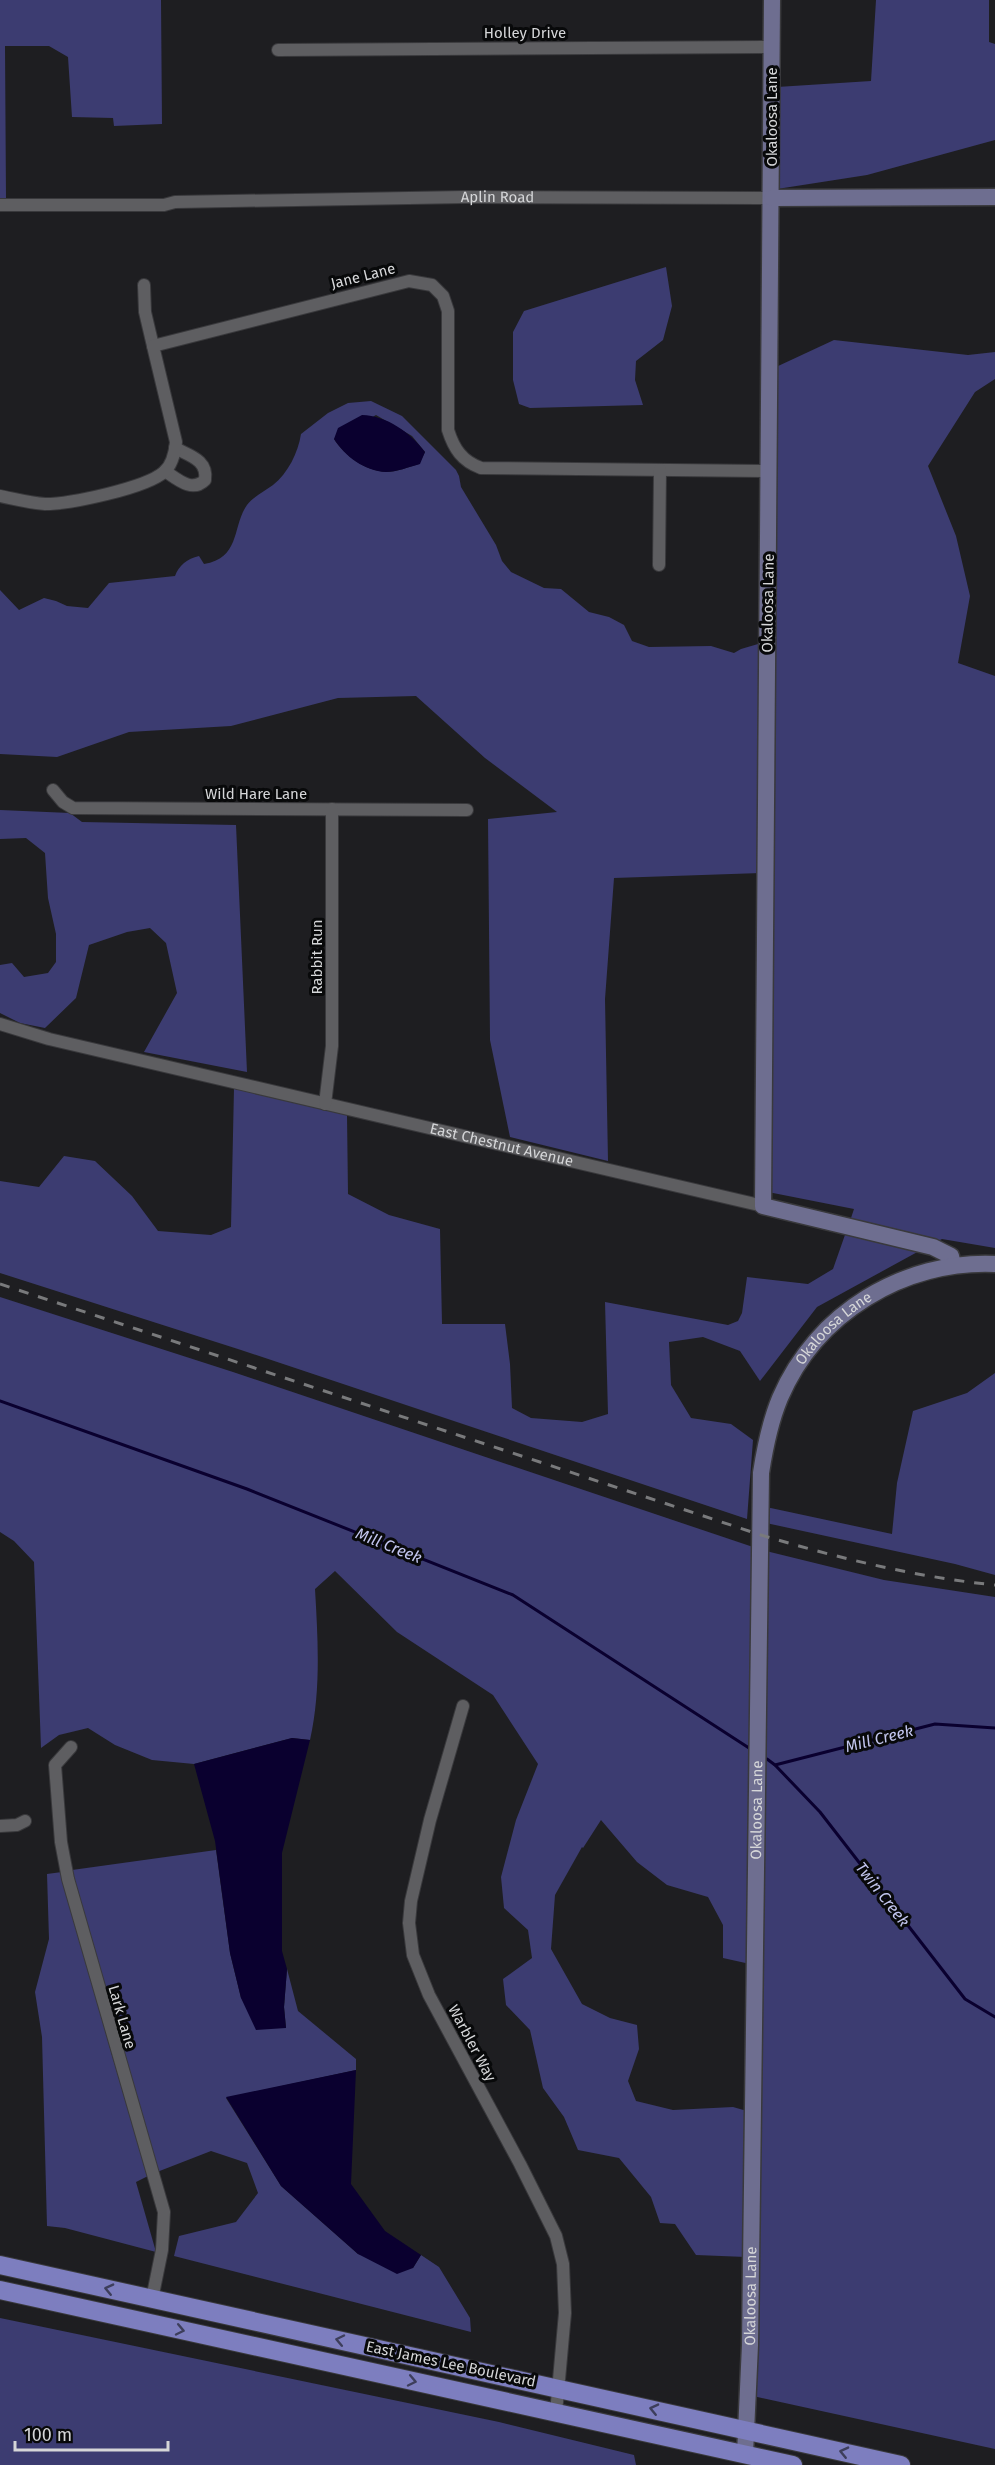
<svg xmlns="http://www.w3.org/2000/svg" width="995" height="2465" font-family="'Fira Sans',sans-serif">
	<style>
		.green { fill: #3c3c71; fill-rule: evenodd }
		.water { fill: #0a002f }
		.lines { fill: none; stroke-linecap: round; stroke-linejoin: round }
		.stream { stroke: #0a002f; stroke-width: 3 }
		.street-casing { stroke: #39393c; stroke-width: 14 }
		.secondary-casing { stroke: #39393c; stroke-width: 19 }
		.primary-casing { stroke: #39393c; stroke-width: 20 }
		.street { stroke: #5e5e61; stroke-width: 12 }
		.secondary { stroke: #6e6e90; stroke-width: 16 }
		.primary { stroke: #7d7ebf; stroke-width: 18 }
		.rail { stroke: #797a7c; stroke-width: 3; stroke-dasharray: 10 10; stroke-linecap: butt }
		.oneway { stroke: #3d3e5b }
		.labels { text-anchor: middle; stroke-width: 6; stroke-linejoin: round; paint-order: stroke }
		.street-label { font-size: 15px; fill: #d5d6d8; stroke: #08090a }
		.water-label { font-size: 16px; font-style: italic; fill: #c2c5ee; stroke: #08090a }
	</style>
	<rect width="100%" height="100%" fill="#1e1e21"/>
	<g class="green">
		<polygon points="0,0 161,0 162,124 114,126 113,118 72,117 68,57 49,46 5,46 6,199 0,199"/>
		<polygon points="876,0 989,0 989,42 995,44 995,140 867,175 777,189 777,87 871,81"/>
		<polygon points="666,267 672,306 663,340 636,361 635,380 643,405 530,408 519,404 513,380 513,332 524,311"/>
		<polygon points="834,340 968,355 995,352 995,379 975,392 928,466 956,536 970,596 958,663 995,676 995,1248 942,1239 936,1242 850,1221 854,1209 768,1192 771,902 775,816 776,367"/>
		<path d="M371,401L402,416L456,470L459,476L461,487L496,545L502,561L511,572L544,588L561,589L589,612L609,617L624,625L632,641L649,647L711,646L734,653L741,649L758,644L762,707L761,873L614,878L605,999L608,1161L510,1137L490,1040L488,819L557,812L485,758L416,696L338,698L231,726L129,732L57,757L0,754V590L19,610L44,598L56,601L67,606L88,608L109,583L175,576C179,565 187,559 199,556L204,564C241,558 232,526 247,505C253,497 265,491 273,485C288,473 298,453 301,434L328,413L348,403ZM376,415L412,436L425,452L419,464C409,467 396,472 386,472C364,470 345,456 334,439Z"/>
		<polygon points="0,810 70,813 82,822 236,825 247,1072 144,1052 177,993 166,943 150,928 127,932 89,945 76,998 45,1028 20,1023 0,1013 0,965 12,963 24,977 48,973 56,962 56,934 48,898 45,853 26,838 0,839"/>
		<polygon points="234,1088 347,1115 348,1194 389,1215 440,1229 442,1324 505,1324 510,1364 512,1408 531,1418 582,1422 608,1414 605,1302 728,1325 738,1321 742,1313 747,1277 808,1284 833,1269 846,1232 921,1250 817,1307 760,1381 740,1351 703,1337 669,1342 671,1385 691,1418 731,1424 753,1440 747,1519 241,1350 0,1273 0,1181 39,1187 64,1156 95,1161 132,1196 158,1231 211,1235 231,1227"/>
		<path d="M0,1297L233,1372L756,1548L750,1964L723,1958V1925L708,1897L667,1885L637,1862L601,1820L583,1848L582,1847L555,1895L551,1949L582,2004L610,2018L637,2025L639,2049L628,2081L636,2101L673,2110L733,2107L747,2111L746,2257L696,2255L675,2224L660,2223L651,2197L619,2158L578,2150L564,2117L543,2088L530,2030L506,2005L503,1979L532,1958L528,1930L504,1908L501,1877L516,1820L538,1764L493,1695L397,1632L335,1571L315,1589C318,1640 321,1691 310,1740L292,1738L194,1764L152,1760L115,1745L88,1728L59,1735L41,1748L34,1562L14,1541L0,1532Z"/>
		<polygon points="995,1373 995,1575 955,1564 766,1523 766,1507 892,1534 897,1483 913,1411 967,1393"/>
		<polygon points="766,1551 884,1580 995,1597 995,2449 753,2396"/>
		<polygon points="216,1850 230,1953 241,1998 286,2028 284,2007 287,1969 298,2011 356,2059 356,2070 226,2098 281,2186 358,2254 413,2268 421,2255 439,2267 470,2318 471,2332 174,2256 179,2236 236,2222 258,2193 247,2163 211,2151 157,2172 72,1870"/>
		<polygon points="62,1872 111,2052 148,2176 136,2182 156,2252 65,2228 47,2226 42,2037 35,1992 49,1939 47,1874"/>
		<polygon points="0,2318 499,2422 634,2455 636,2465 0,2465"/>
	</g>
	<g class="water">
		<path d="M362,415C387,416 410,432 425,452L420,464C409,467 396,472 386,472C364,471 345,456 334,439L338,428Z"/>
		<polygon points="292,1738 310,1740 282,1853 282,1951 287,1969 284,2007 286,2028 256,2030 241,1998 230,1953 215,1841 194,1764"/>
		<polygon points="356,2070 351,2184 385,2231 421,2255 413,2268 397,2274 358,2254 281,2186 226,2097"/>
	</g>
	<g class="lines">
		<g class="stream">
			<polyline points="0,1401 247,1489 513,1595 749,1748"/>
			<polyline points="767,1759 775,1765 820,1812 965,1999 995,2017"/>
			<polyline points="775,1765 935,1724 995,1728"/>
		</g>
		<g class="street-casing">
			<g id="street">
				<polyline points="278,50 772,47"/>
				<path id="s1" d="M0,205H164L175,202L465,197L772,198"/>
				<polyline points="144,285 145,312 153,346"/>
				<path d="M165,471C177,479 192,493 205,480C208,460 190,456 175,448"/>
				<path d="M0,496C15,499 30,503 45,504C70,504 146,488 164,472C172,465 175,452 176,442L153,346L409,281L432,285L443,296L448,311V430C454,449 462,461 481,468L770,471"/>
				<polyline points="659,565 660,470"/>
				<polyline points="53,790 63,802 73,808 467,810"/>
				<path id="s2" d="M0,1024L49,1039L763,1206"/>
				<polyline points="325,1104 332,1046 332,809"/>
				<polyline points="463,1706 430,1820 411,1901 409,1923 413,1955 429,1995 520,2164 556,2236 563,2264 565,2313 556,2413"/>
				<polyline points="71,1747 55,1765 61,1842 68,1879 164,2212 162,2250 152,2299"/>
				<polyline points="0,1826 17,1825 25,1821"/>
			</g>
		</g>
		<g class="secondary-casing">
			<g id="secondary">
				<polyline points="772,0 763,1206 933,1247 951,1256 953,1265"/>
				<polyline points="772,198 995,197"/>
				<path id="s3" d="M745,2454L750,2345L761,1473C765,1447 770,1422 780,1398C816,1313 904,1260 995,1264"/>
			</g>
		</g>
		<g class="primary-casing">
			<g id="primary">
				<polyline points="0,2265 901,2465"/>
				<polyline points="0,2290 793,2465"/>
			</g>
		</g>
		<use href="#street" class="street"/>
		<use href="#secondary" class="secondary"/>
		<use href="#primary" class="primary"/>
		<path class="rail" d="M0,1284L761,1535C838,1558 915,1577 995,1585"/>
	</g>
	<defs><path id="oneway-chevron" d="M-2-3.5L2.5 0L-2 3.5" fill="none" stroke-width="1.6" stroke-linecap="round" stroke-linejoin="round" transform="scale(1.5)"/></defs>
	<g class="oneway">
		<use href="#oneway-chevron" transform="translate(109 2289) rotate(-167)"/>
		<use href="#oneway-chevron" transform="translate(180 2330) rotate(12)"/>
		<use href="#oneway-chevron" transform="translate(340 2340) rotate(-168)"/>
		<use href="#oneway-chevron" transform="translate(412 2381) rotate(12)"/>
		<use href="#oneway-chevron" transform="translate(654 2409) rotate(-167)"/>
		<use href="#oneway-chevron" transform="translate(844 2452) rotate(-167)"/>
	</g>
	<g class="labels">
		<g class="street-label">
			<text x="525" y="38">Holley Drive</text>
			<text transform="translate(772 117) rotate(-90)" y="5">Okaloosa Lane</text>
			<text dy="5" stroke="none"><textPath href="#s1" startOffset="498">Aplin Road</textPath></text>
			<text transform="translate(363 276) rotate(-14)" y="5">Jane Lane</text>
			<text transform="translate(768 603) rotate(-89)" y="5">Okaloosa Lane</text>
			<text x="256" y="799">Wild Hare Lane</text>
			<text transform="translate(317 957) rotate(-90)" y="5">Rabbit Run</text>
			<text dy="5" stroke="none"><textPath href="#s2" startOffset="516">East Chestnut Avenue</textPath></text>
			<text dy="5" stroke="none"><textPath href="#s3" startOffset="1148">Okaloosa Lane</textPath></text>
			<text dy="5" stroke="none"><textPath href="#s3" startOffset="644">Okaloosa Lane</textPath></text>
			<text transform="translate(122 2017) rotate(74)" y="5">Lark Lane</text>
			<text transform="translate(472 2043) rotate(62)" y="5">Warbler Way</text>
			<text dy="5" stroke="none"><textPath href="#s3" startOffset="158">Okaloosa Lane</textPath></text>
			<text transform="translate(451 2364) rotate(12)" y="5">East James Lee Boulevard</text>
		</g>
		<g class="water-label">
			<text transform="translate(389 1545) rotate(22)" y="6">Mill Creek</text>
			<text transform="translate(879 1738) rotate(-14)" y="6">Mill Creek</text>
			<text transform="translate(883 1894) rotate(52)" y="6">Twin Creek</text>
		</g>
	</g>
	<path d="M15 2441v9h153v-9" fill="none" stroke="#d5d6d8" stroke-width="3"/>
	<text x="24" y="2441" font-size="18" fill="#d5d6d8" stroke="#08090a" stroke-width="4.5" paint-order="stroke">100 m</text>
</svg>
